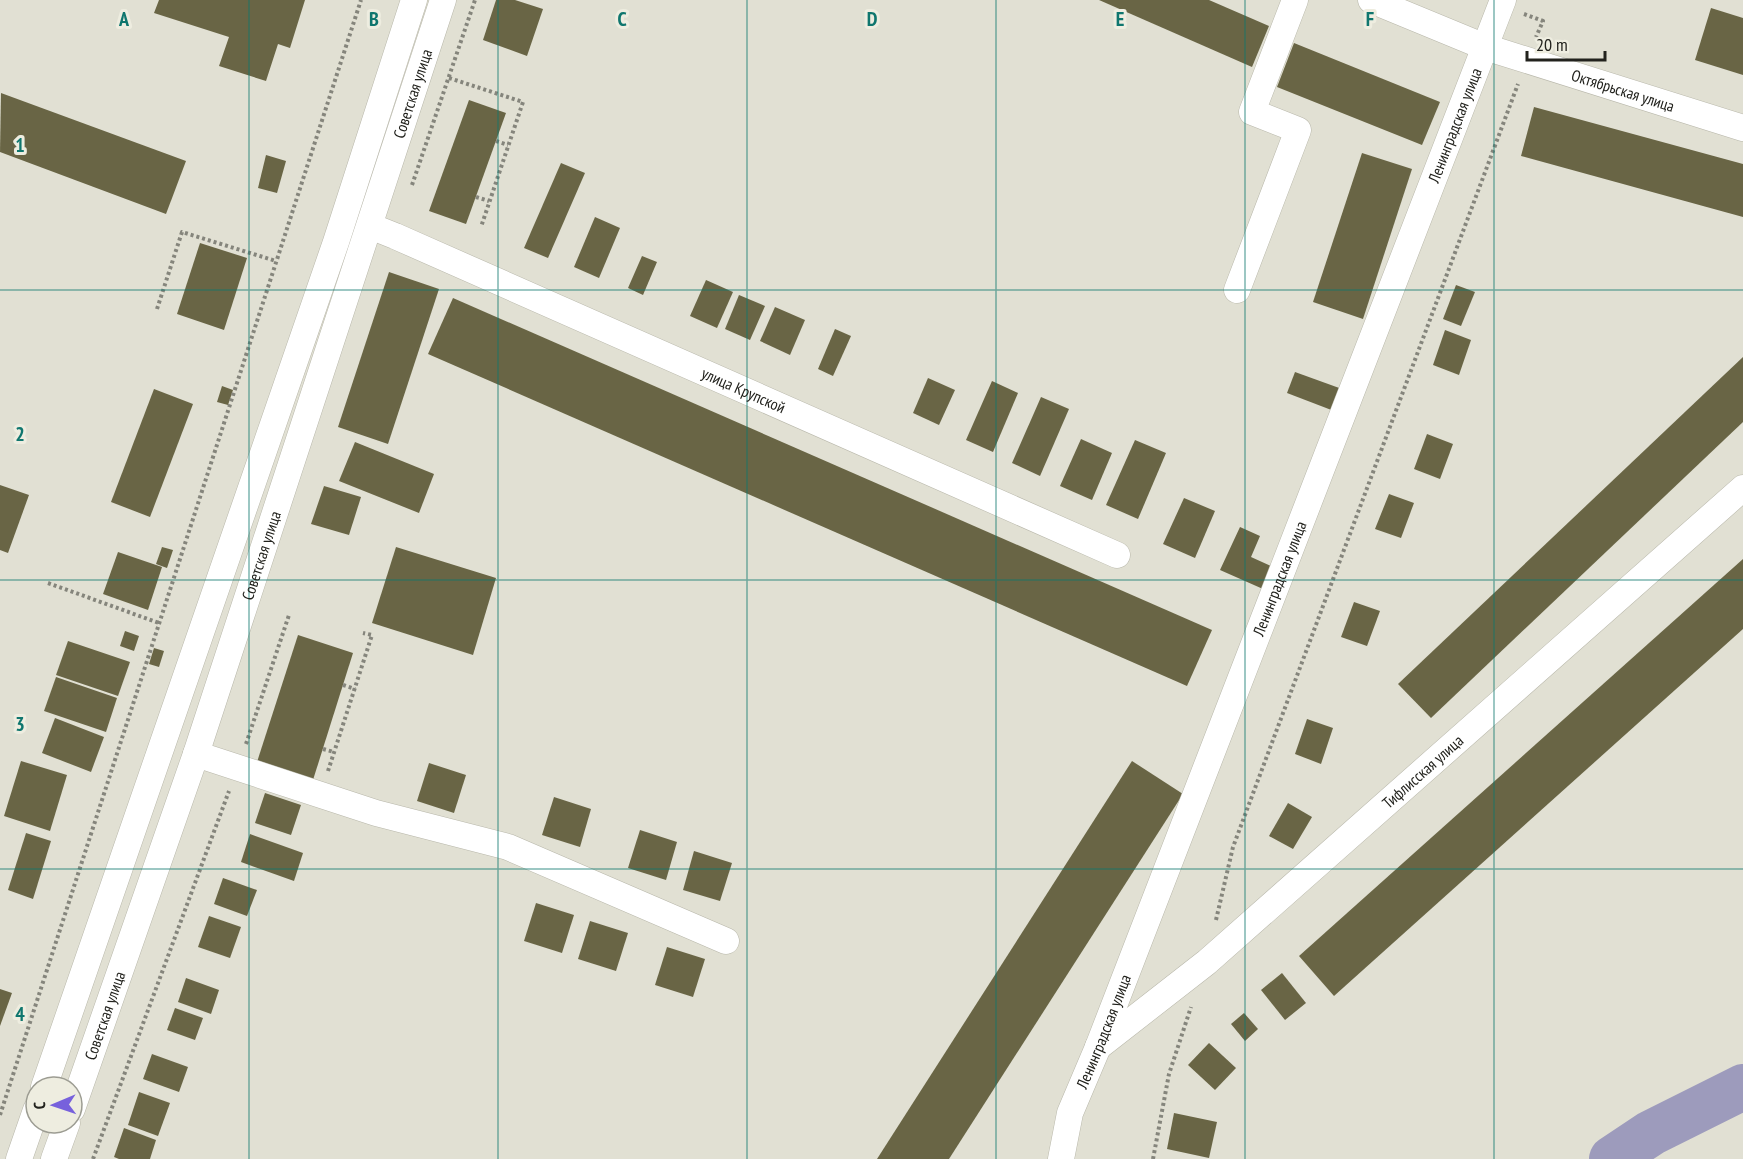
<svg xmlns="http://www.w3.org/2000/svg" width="1743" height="1159" font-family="'PT Sans Narrow',sans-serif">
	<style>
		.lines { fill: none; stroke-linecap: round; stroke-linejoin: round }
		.river { stroke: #9d9bbc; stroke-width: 46 }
		.building { fill: #696545 }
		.minor-casing { stroke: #b8b7aa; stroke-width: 27 }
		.path { stroke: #85857c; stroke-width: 4; stroke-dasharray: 3 3; stroke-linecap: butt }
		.minor { stroke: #fff; stroke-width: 26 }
		.grid { fill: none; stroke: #0f766e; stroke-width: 1.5; stroke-opacity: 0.55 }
		.labels { text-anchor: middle; stroke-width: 6; stroke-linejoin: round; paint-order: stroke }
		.street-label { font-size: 16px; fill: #22221d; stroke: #eeede0 }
		.grid-label { font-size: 20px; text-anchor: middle; font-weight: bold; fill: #0f766e; stroke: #eeede0; stroke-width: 6; stroke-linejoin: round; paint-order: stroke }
	</style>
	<rect width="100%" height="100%" fill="#e1e0d3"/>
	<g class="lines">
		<polyline class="river" points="1612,1159 1651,1133 1743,1087"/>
	</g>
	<g class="building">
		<polygon points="159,0 305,0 290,48 278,44 266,81 219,66 229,37 154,13"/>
		<polygon points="496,0 515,0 543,9 527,56 483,40"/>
		<polygon points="1099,0 1209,0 1269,26 1252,67"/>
		<polygon points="1711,8 1743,18 1743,75 1695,60"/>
		<polygon points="1294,43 1440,102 1422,145 1277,87"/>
		<polygon points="1,93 186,161 166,214 0,152"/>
		<polygon points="469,100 506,113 466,224 429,211"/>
		<polygon points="1534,107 1743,164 1743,217 1521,156"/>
		<polygon points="1362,153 1412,169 1363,319 1313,302"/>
		<polygon points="266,155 286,161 277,193 258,188"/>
		<polygon points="561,163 585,173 548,258 524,248"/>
		<polygon points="595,217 620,228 599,278 574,267"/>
		<polygon points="200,243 247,258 224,330 177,314"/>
		<polygon points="642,256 657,262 643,295 628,288"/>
		<polygon points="389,272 439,289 388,444 338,427"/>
		<polygon points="706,280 733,292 717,328 690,316"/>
		<polygon points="1456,285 1475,292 1461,326 1443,319"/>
		<polygon points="739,295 765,306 750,340 725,329"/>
		<polygon points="453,298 1212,630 1187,686 428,354"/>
		<polygon points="775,307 805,320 790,355 760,341"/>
		<polygon points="835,329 851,336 833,376 818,369"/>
		<polygon points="1445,330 1471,340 1459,375 1433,365"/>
		<polygon points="1743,357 1743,422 1431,718 1398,684"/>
		<polygon points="1295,372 1342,389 1334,411 1287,393"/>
		<polygon points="928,378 955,390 939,425 913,413"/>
		<polygon points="992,381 1018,393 993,452 966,440"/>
		<polygon points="222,386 233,390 228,405 217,402"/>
		<polygon points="154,389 193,404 150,517 111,502"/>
		<polygon points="1041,397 1069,409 1040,476 1012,463"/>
		<polygon points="1427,434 1453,444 1440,479 1414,469"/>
		<polygon points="1081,439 1112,453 1092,500 1060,486"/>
		<polygon points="1135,440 1166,453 1138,519 1106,505"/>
		<polygon points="355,442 434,474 419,513 339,481"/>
		<polygon points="0,485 29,495 8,553 0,550"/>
		<polygon points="324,486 361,497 349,535 311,524"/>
		<polygon points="1389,494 1414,503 1401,538 1375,529"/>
		<polygon points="1184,498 1215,511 1195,558 1163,544"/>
		<polygon points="1240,527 1260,536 1251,557 1273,567 1263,589 1220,570"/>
		<polygon points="162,547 173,550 167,568 156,564"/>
		<polygon points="396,547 496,578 473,655 372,623"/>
		<polygon points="118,552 162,567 148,610 103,594"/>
		<polygon points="1743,559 1743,629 1334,996 1299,956"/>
		<polygon points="1354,602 1380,611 1367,646 1341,637"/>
		<polygon points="125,631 139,636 134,651 120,646"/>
		<polygon points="298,635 353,653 313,780 257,762"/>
		<polygon points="68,641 130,662 118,696 56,675"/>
		<polygon points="154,648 164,651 159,667 149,664"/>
		<polygon points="56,677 117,698 106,732 44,711"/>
		<polygon points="55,718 104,737 91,772 42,753"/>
		<polygon points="1307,719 1333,728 1321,764 1295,754"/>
		<polygon points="21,761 67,775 50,831 4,816"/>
		<polygon points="1132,761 1183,794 949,1159 877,1159"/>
		<polygon points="429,763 466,775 454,813 417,801"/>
		<polygon points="265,793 301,805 291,835 255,823"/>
		<polygon points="554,797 591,809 580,847 542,835"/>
		<polygon points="1288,803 1312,817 1293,849 1269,836"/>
		<polygon points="640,830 677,842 666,880 628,868"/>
		<polygon points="26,833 51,841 33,899 8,890"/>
		<polygon points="250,834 303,853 294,881 241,862"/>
		<polygon points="694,851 732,863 720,901 683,890"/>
		<polygon points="223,878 257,890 247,916 214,904"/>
		<polygon points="536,903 574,915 562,953 524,941"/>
		<polygon points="209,916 241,927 230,958 198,947"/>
		<polygon points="590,921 628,933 616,971 578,959"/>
		<polygon points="667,947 705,959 693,997 655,985"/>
		<polygon points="1282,973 1306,1003 1285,1020 1261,990"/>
		<polygon points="186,978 219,990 211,1014 178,1002"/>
		<polygon points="0,989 12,993 0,1026"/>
		<polygon points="175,1008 203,1018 195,1040 167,1030"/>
		<polygon points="1244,1013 1258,1029 1245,1041 1231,1024"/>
		<polygon points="1209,1043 1236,1068 1215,1090 1188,1065"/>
		<polygon points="152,1054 188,1067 179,1092 143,1079"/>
		<polygon points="139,1092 170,1103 158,1136 128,1125"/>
		<polygon points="1174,1113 1217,1122 1209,1158 1167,1149"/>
		<polygon points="124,1128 156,1140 150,1159 119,1159 114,1157"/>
	</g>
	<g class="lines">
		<g class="minor-casing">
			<g id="minor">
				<path id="s1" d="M1371,0L1485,47L1743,128"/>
				<path id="s2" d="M370,226L395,236L1117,555"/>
				<polyline points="1237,290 1298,130 1252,112 1295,0"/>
				<polyline points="196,754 376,813 508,847 726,941"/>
				<path id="s3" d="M1098,1047L1207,962L1743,488"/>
				<polyline points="44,1087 336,242 414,0"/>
				<path id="s4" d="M72,1109L196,754L443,0"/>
				<polyline points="19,1159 36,1110"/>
				<polyline points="54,1159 67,1123"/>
				<path id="s5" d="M1061,1159L1070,1113L1098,1047L1503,0"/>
			</g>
		</g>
		<g class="path">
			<polyline points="1524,14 1543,21 1536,37"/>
			<polyline points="449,78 523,102 481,227"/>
			<polyline points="496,141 508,145"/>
			<polyline points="412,185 475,0"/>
			<polyline points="476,197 489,201"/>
			<polyline points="157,309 182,232 276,261"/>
			<polyline points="48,583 159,623"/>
			<polyline points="343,685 355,689"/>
			<polyline points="246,744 289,615"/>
			<polyline points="323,749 334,752"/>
			<polyline points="328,771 372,635 363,633"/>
			<polyline points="1216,920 1233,847 1518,84"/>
			<polyline points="0,1115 361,0"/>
			<polyline points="93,1159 229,791"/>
			<polyline points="1153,1159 1169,1074 1191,1007"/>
		</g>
		<use href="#minor" class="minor"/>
	</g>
	<path class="grid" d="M249,0V1159M498,0V1159M747,0V1159M996,0V1159M1245,0V1159M1494,0V1159M0,290H1743M0,580H1743M0,869H1743"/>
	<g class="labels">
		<g class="street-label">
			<text dy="6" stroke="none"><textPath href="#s1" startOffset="268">Октябрьская улица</textPath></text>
			<text dy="6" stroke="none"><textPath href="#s4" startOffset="1071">Советская улица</textPath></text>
			<text dy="6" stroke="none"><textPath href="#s5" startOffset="1107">Ленинградская улица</textPath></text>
			<text dy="6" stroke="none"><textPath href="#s2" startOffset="408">улица Крупской</textPath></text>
			<text dy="6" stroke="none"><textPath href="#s4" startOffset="585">Советская улица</textPath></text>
			<text dy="6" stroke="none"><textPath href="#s5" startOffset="621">Ленинградская улица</textPath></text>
			<text dy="6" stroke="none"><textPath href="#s3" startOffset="426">Тифлисская улица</textPath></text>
			<text dy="6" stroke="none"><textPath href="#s4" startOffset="99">Советская улица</textPath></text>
			<text dy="6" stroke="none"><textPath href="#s5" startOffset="135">Ленинградская улица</textPath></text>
		</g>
	</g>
	<g class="grid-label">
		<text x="124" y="26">A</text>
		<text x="374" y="26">B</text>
		<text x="622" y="26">C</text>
		<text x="872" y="26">D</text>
		<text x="1120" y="26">E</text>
		<text x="1370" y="26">F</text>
		<text x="20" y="152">1</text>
		<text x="20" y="441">2</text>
		<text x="20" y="731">3</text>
		<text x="20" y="1021">4</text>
	</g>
	<g transform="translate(54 1105) rotate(268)"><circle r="28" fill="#eeede0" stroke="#9c9c92" stroke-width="1.5"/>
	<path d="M0-4.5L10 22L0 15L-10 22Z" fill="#7761dc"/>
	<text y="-9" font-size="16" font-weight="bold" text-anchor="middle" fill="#22221d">С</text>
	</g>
	<path d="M1527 51v9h78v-9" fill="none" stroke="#22221d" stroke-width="3"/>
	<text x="1536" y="51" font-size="18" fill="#22221d" stroke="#eeede0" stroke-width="4.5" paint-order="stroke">20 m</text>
</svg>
